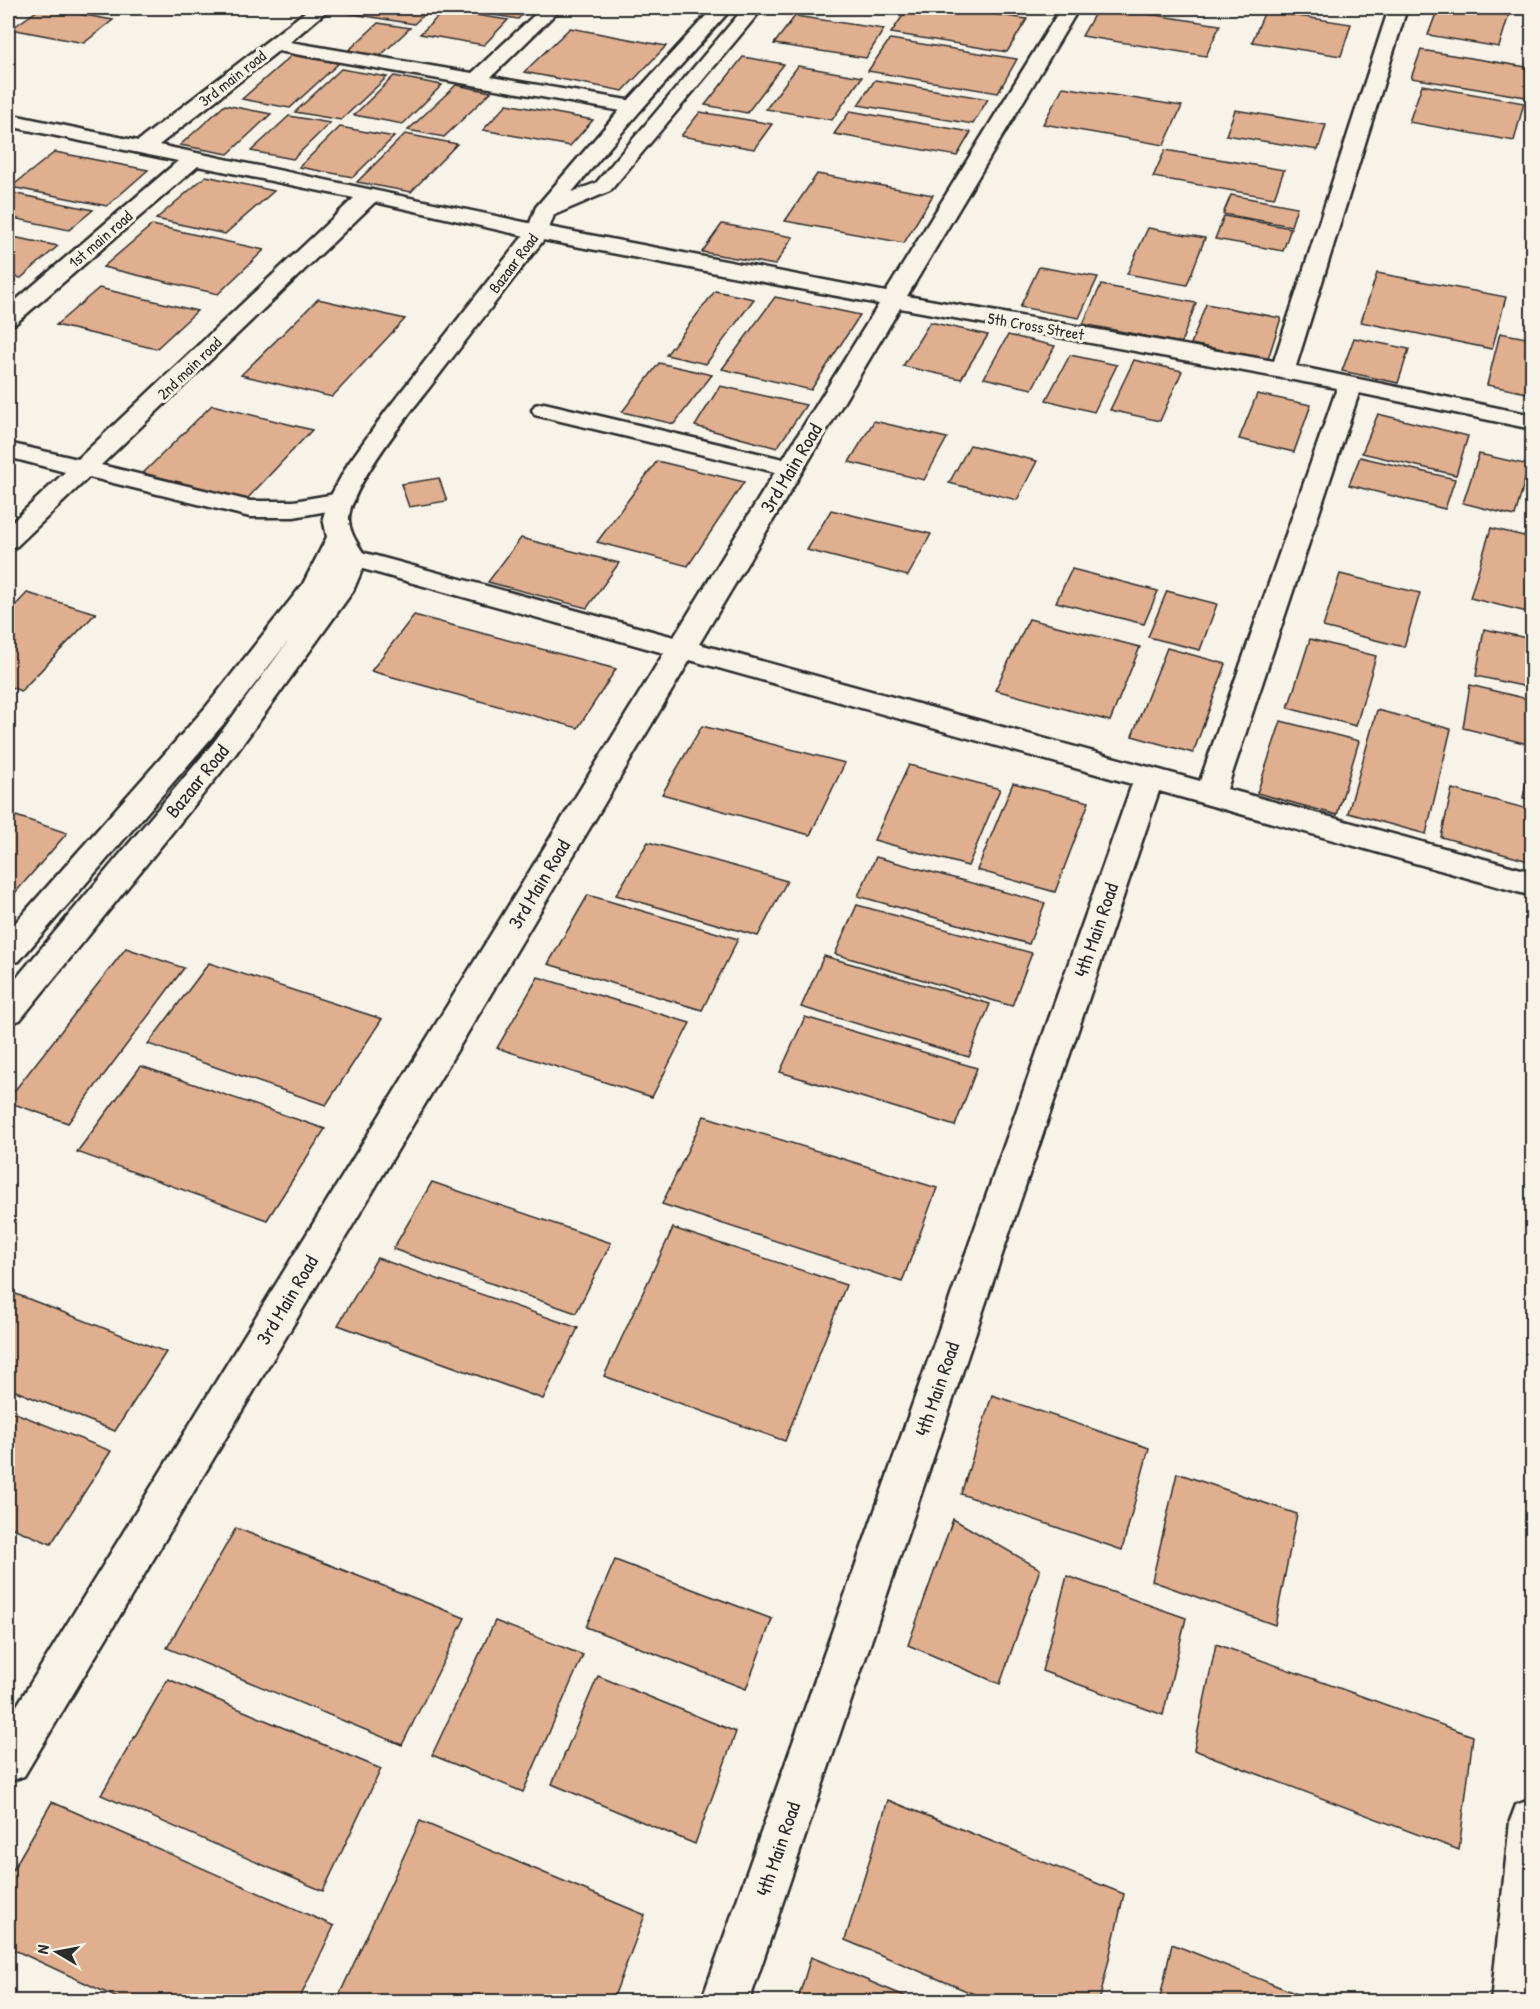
<svg xmlns="http://www.w3.org/2000/svg" width="1540" height="2009" font-family="'Patrick Hand',sans-serif">
	<style>
		.building { fill: #dfaf90; stroke: #2b2b2b; stroke-width: 1.5 }
		.lines { fill: none; stroke-linecap: round; stroke-linejoin: round }
		.street-casing { stroke: #2b2b2b; stroke-width: 5 }
		.secondary-casing { stroke: #2b2b2b; stroke-width: 5 }
		.street { fill: #f7f3e8; fill-rule: evenodd }
		.secondary { fill: #f7f3e8; fill-rule: evenodd }
		.labels { text-anchor: middle; stroke-width: 6; stroke-linejoin: round; paint-order: stroke }
		.far-street-label { font-size: 16px; fill: #2b2b2b; stroke: #f7f3e8 }
		.street-label { font-size: 20px; fill: #2b2b2b; stroke: #f7f3e8 }
	</style>
	<rect width="100%" height="100%" fill="#f7f3e8"/>
	<filter id="ink" filterUnits="userSpaceOnUse"><feTurbulence type="fractalNoise" baseFrequency=".0167" numOctaves="2"/><feDisplacementMap in="SourceGraphic" scale="12" xChannelSelector="R" yChannelSelector="G"/><feConvolveMatrix kernelMatrix="1 2 1 2 8 2 1 2 1" color-interpolation-filters="sRGB"/></filter>
	<g filter="url(#ink)">
		<g class="building">
			<polygon points="41,8 44,8 113,20 84,43 11,29"/>
			<polygon points="353,8 431,8 414,24 347,13"/>
			<polygon points="451,8 529,8 518,19"/>
			<polygon points="908,8 951,8 1027,19 1007,52 891,33"/>
			<polygon points="1098,8 1109,8 1220,25 1206,56 1082,36"/>
			<polygon points="1271,8 1314,8 1312,14"/>
			<polygon points="1438,8 1487,8 1510,11 1499,47 1428,35"/>
			<polygon points="445,10 508,20 484,45 420,34"/>
			<polygon points="1265,11 1351,24 1341,56 1252,42"/>
			<polygon points="795,16 884,29 866,58 774,44"/>
			<polygon points="378,23 410,28 380,56 348,51"/>
			<polygon points="570,28 666,46 623,91 524,72"/>
			<polygon points="890,39 1017,59 998,93 868,71"/>
			<polygon points="1421,50 1532,68 1532,98 1411,78"/>
			<polygon points="292,55 339,63 290,108 242,99"/>
			<polygon points="743,57 784,64 747,113 705,105"/>
			<polygon points="798,66 862,77 832,120 766,109"/>
			<polygon points="341,69 387,77 341,120 295,112"/>
			<polygon points="394,76 442,85 403,124 354,115"/>
			<polygon points="875,80 988,99 973,124 858,105"/>
			<polygon points="456,85 491,92 444,137 408,130"/>
			<polygon points="1422,85 1524,103 1514,141 1409,122"/>
			<polygon points="1063,87 1182,106 1164,145 1043,124"/>
			<polygon points="507,104 593,120 570,146 483,130"/>
			<polygon points="225,105 271,114 228,154 180,145"/>
			<polygon points="1235,110 1326,125 1318,150 1226,135"/>
			<polygon points="850,111 971,132 957,156 834,134"/>
			<polygon points="700,112 772,124 754,149 681,136"/>
			<polygon points="289,116 330,123 293,159 251,151"/>
			<polygon points="340,127 394,137 353,177 299,167"/>
			<polygon points="405,134 457,144 411,192 357,182"/>
			<polygon points="1165,150 1284,170 1274,198 1153,177"/>
			<polygon points="55,152 148,170 107,206 11,187"/>
			<polygon points="817,174 933,195 904,243 785,221"/>
			<polygon points="206,176 274,191 225,234 156,219"/>
			<polygon points="12,193 93,210 69,230 8,217 8,197"/>
			<polygon points="1231,195 1297,207 1291,226 1223,214"/>
			<polygon points="1224,216 1291,228 1283,251 1215,239"/>
			<polygon points="722,224 793,237 775,265 702,252"/>
			<polygon points="152,225 264,250 218,294 103,267"/>
			<polygon points="1148,228 1205,238 1187,285 1127,274"/>
			<polygon points="8,236 58,246 21,278 8,276"/>
			<polygon points="1039,267 1098,277 1079,318 1020,307"/>
			<polygon points="1377,273 1506,297 1492,349 1361,322"/>
			<polygon points="1101,285 1196,303 1181,343 1083,324"/>
			<polygon points="99,288 197,311 156,349 56,325"/>
			<polygon points="715,291 754,299 706,364 666,355"/>
			<polygon points="775,297 860,315 811,390 722,369"/>
			<polygon points="318,299 405,319 332,397 241,375"/>
			<polygon points="1206,304 1281,318 1268,359 1191,344"/>
			<polygon points="930,322 988,335 961,379 903,366"/>
			<polygon points="1500,333 1532,339 1532,394 1487,385"/>
			<polygon points="1008,335 1055,346 1032,389 984,378"/>
			<polygon points="1354,338 1409,349 1398,383 1342,371"/>
			<polygon points="1070,355 1117,365 1094,412 1046,400"/>
			<polygon points="1134,360 1182,371 1160,421 1110,410"/>
			<polygon points="659,363 712,375 674,424 622,412"/>
			<polygon points="720,386 806,405 777,448 695,426"/>
			<polygon points="1257,394 1311,405 1294,452 1239,439"/>
			<polygon points="212,405 312,430 246,500 143,473"/>
			<polygon points="1378,414 1468,436 1456,475 1362,453"/>
			<polygon points="874,421 947,438 924,480 849,462"/>
			<polygon points="970,445 1037,461 1017,500 949,483"/>
			<polygon points="1479,454 1529,465 1515,516 1463,503"/>
			<polygon points="1360,457 1455,479 1445,509 1349,485"/>
			<polygon points="657,461 744,482 688,566 597,542"/>
			<polygon points="439,478 447,501 409,507 401,484"/>
			<polygon points="831,510 931,534 908,576 807,550"/>
			<polygon points="1491,528 1532,538 1531,613 1470,598"/>
			<polygon points="521,538 619,563 587,608 488,582"/>
			<polygon points="1072,569 1158,591 1144,624 1056,602"/>
			<polygon points="1340,574 1420,593 1404,647 1323,627"/>
			<polygon points="1167,591 1217,604 1200,650 1148,637"/>
			<polygon points="27,593 96,613 21,691 8,686 8,613"/>
			<polygon points="414,615 616,669 578,728 371,671"/>
			<polygon points="1029,619 1140,647 1110,721 995,690"/>
			<polygon points="1484,629 1532,639 1532,688 1476,676"/>
			<polygon points="1310,639 1376,656 1356,726 1288,708"/>
			<polygon points="1167,648 1226,664 1193,753 1132,736"/>
			<polygon points="1470,685 1532,700 1532,745 1463,728"/>
			<polygon points="1377,710 1451,729 1426,834 1348,813"/>
			<polygon points="1281,721 1359,741 1337,815 1257,793"/>
			<polygon points="702,726 845,763 810,835 662,794"/>
			<polygon points="1532,751 1532,800 1523,798"/>
			<polygon points="909,765 1000,789 968,866 874,840"/>
			<polygon points="1013,783 1089,802 1055,892 977,870"/>
			<polygon points="1452,789 1532,810 1532,862 1441,837"/>
			<polygon points="16,816 67,833 8,901 8,825"/>
			<polygon points="648,842 787,881 758,936 616,895"/>
			<polygon points="876,857 1045,903 1029,944 858,896"/>
			<polygon points="588,895 738,939 702,1010 548,964"/>
			<polygon points="857,905 1032,953 1012,1006 835,954"/>
			<polygon points="126,948 184,968 68,1123 8,1102 8,1099"/>
			<polygon points="824,956 990,1004 969,1057 801,1007"/>
			<polygon points="209,963 382,1019 326,1105 148,1044"/>
			<polygon points="538,977 690,1023 652,1097 497,1048"/>
			<polygon points="805,1017 977,1068 955,1126 780,1072"/>
			<polygon points="141,1066 325,1129 267,1220 77,1152"/>
			<polygon points="704,1116 937,1188 902,1282 662,1204"/>
			<polygon points="432,1182 611,1243 576,1313 393,1249"/>
			<polygon points="673,1228 846,1285 785,1441 604,1376"/>
			<polygon points="377,1258 578,1328 543,1399 338,1325"/>
			<polygon points="8,1291 166,1352 115,1431 8,1388"/>
			<polygon points="992,1395 1149,1448 1122,1550 961,1494"/>
			<polygon points="8,1410 111,1451 51,1544 8,1526"/>
			<polygon points="1177,1473 1297,1514 1275,1625 1152,1581"/>
			<polygon points="953,1519 1040,1569 1000,1684 908,1645"/>
			<polygon points="236,1528 465,1618 402,1745 167,1648"/>
			<polygon points="615,1560 772,1619 746,1689 586,1627"/>
			<polygon points="1067,1576 1186,1618 1163,1715 1042,1671"/>
			<polygon points="495,1621 583,1655 523,1792 432,1755"/>
			<polygon points="1216,1644 1473,1736 1459,1850 1194,1750"/>
			<polygon points="598,1676 736,1732 695,1844 552,1784"/>
			<polygon points="168,1679 381,1769 323,1891 101,1795"/>
			<polygon points="888,1800 1124,1894 1099,2002 993,2002 845,1940"/>
			<polygon points="52,1802 334,1926 298,2002 126,2002 8,1947 8,1878"/>
			<polygon points="420,1821 645,1915 612,2002 336,2002"/>
			<polygon points="1172,1944 1317,2002 1159,2002"/>
			<polygon points="811,1957 919,2002 797,2002"/>
		</g>
		<g class="lines">
			<g class="street-casing">
				<g id="street">
					<path d="M310,8H330L290,42L472,73L542,8H561L491,77L633,101L640,103L643,107L640,111L633,113L278,51L159,145L538,225L886,292L1061,8H1079L907,296L1274,361L1389,8H1407L1296,366L1532,415V429L1359,393L1227,789L1532,872V896L1159,791L749,2002H701L1132,784L690,660L24,1776L8,1782V1720L664,653L345,564L341,558L345,552L354,550L674,637L775,472L535,415L532,410L535,405L544,403L783,459L879,304L538,239L375,202L101,465L250,501H294L341,493L350,495L354,501L350,507L294,517H250L89,477L17,546L8,548V526L65,472L8,457V443L78,459L354,198L198,166L16,323L8,325V307L178,161L8,126V114L138,141ZM900,308L1337,388L1200,781L699,644Z"/>
					<polygon points="1532,1799 1532,2002 1491,2002 1510,1821 1516,1805"/>
				</g>
			</g>
			<g class="secondary-casing">
				<path id="secondary" d="M713,8H732L640,111L572,192L596,183L744,8H763L610,191L554,215L546,237C511,281 477,326 442,371C419,402 353,480 349,517C348,532 359,546 367,558L353,591L234,756L20,1020L8,1024V988L214,742L289,640L226,721L19,961L8,964V931L206,707L303,584L327,537L323,518L328,501L348,464L386,411L527,231L536,207L626,103Z"/>
			</g>
			<use href="#street" class="street"/>
			<use href="#secondary" class="secondary"/>
		</g>
	</g>
	<g class="labels">
		<g class="far-street-label">
			<text transform="translate(232 78) rotate(-38)" y="6">3rd main road</text>
			<text transform="translate(100 239) rotate(-41)" y="6">1st main road</text>
			<text transform="translate(513 263) rotate(-53)" y="6">Bazaar Road</text>
			<text transform="translate(1036 326) rotate(10)" y="6">5th Cross Street</text>
			<text transform="translate(189 368) rotate(-44)" y="6">2nd main road</text>
		</g>
		<g class="street-label">
			<text transform="translate(791 468) rotate(-59)" y="7">3rd Main Road</text>
			<text transform="translate(197 781) rotate(-51)" y="7">Bazaar Road</text>
			<text transform="translate(539 884) rotate(-59)" y="7">3rd Main Road</text>
			<text transform="translate(1096 930) rotate(-71)" y="7">4th Main Road</text>
			<text transform="translate(287 1300) rotate(-59)" y="7">3rd Main Road</text>
			<text transform="translate(937 1389) rotate(-71)" y="7">4th Main Road</text>
			<text transform="translate(778 1849) rotate(-71)" y="7">4th Main Road</text>
		</g>
	</g>
	<rect width="1540" height="2009" fill="none" stroke="#f7f3e8" stroke-width="30"/>
	<rect x="15" y="15" width="1510" height="1979" fill="none" stroke="#2b2b2b" stroke-width="2" filter="url(#ink)"/>
	<g transform="translate(57 1952) rotate(280)" stroke="#f7f3e8" stroke-width="4.5" paint-order="stroke">
	<path d="M0-4.5L10 22L0 15L-10 22Z" fill="#2b2b2b"/>
	<text y="-9" font-size="16" font-weight="bold" text-anchor="middle" fill="#2b2b2b">N</text>
	</g>
</svg>
